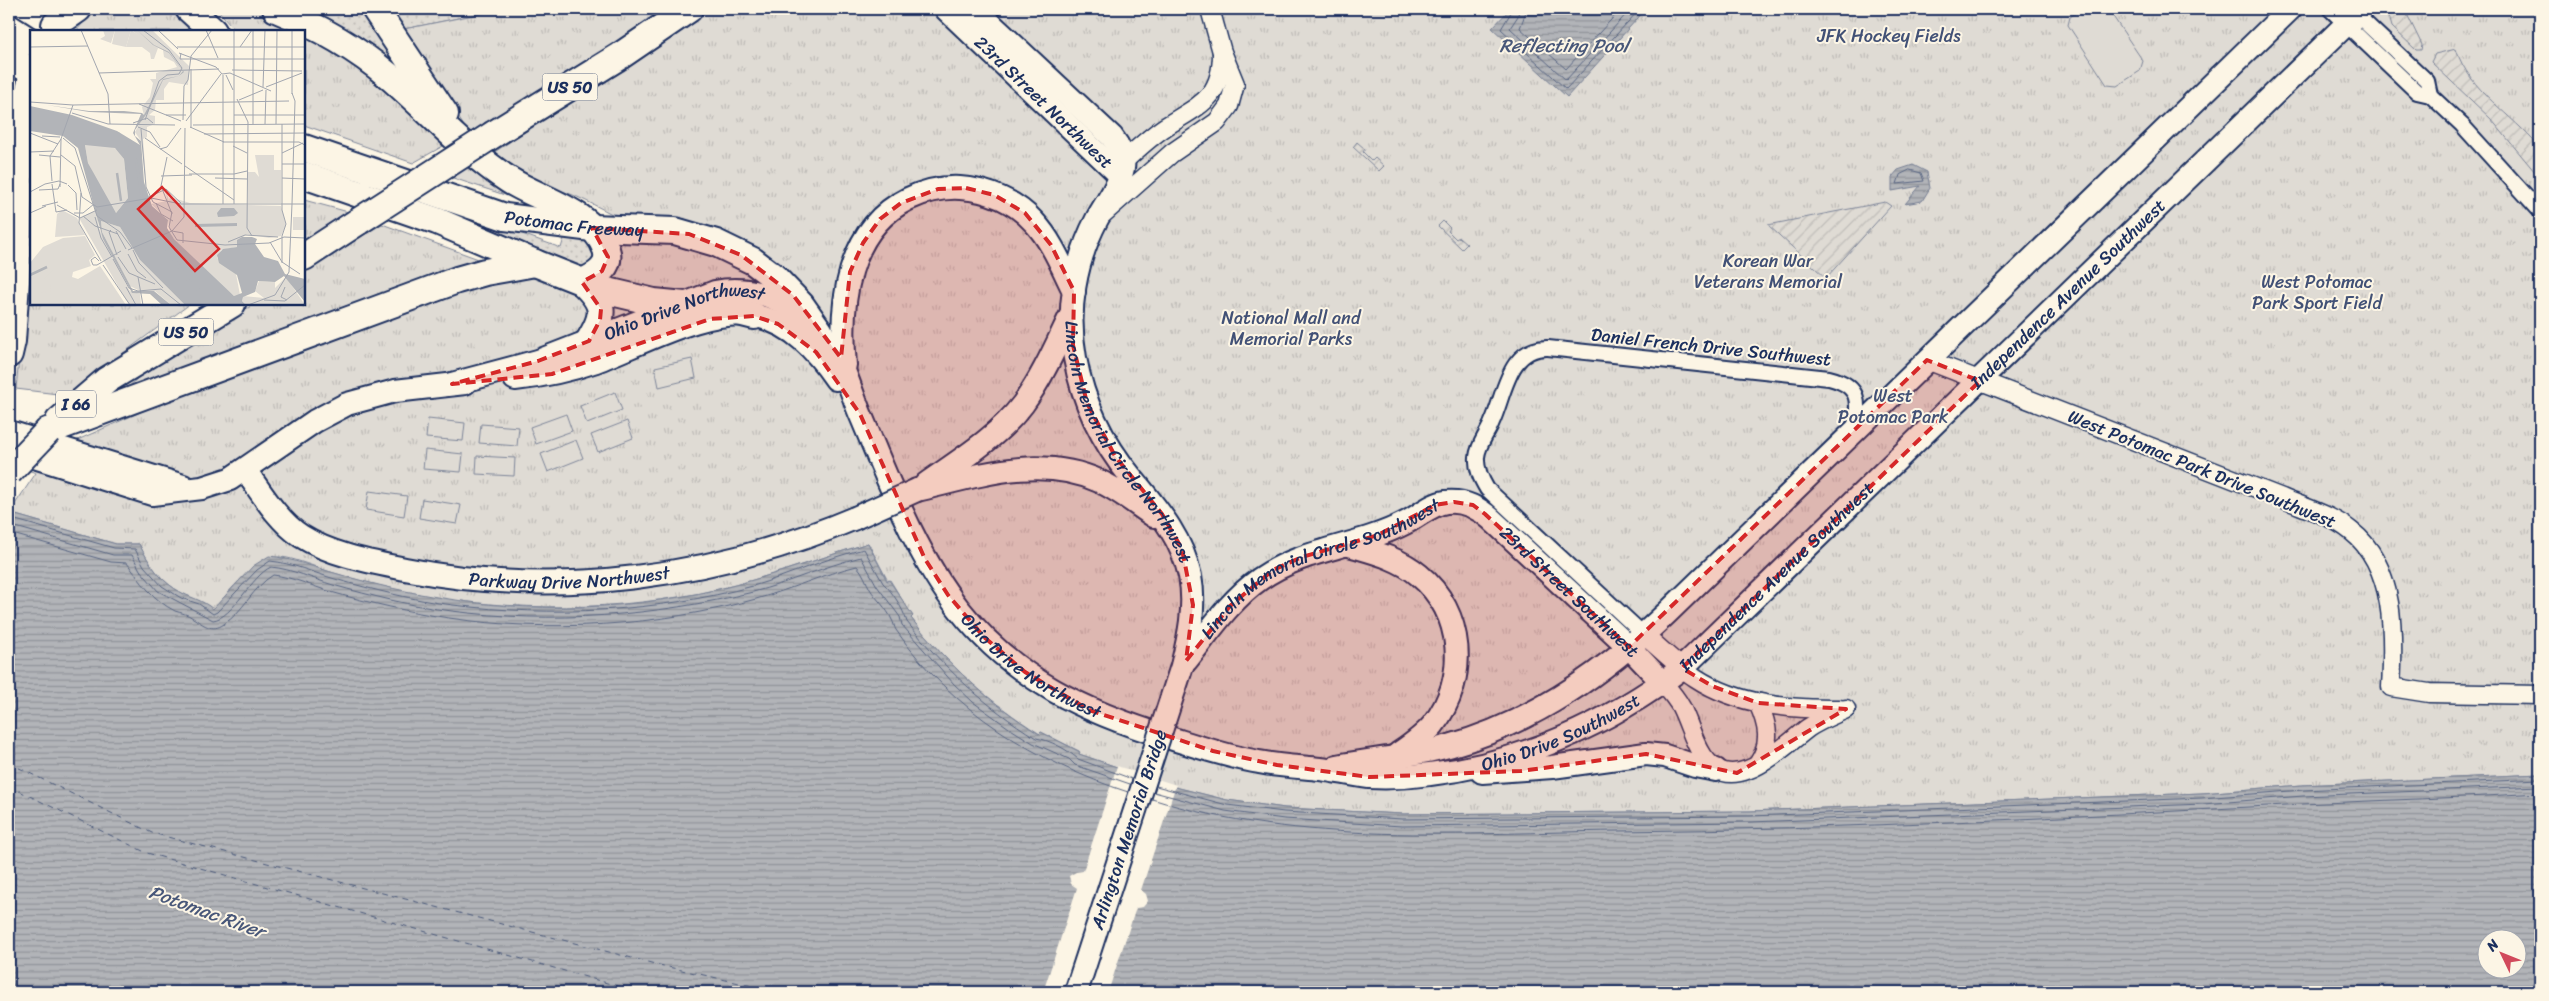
<svg xmlns="http://www.w3.org/2000/svg" width="2549" height="1001" font-family="Sriracha,sans-serif">
	<style>
		.grass { fill: url(#grass-dots); stroke: #7d8599 }
		.park { fill: url(#park-tufts); stroke: #7d8599 }
		.garden { fill: url(#garden-furrows); stroke: #7d8599 }
		.pitch { fill: #dfdbd4; stroke: #7d8599 }
		.water { fill: url(#water-rules); stroke: #767f94; fill-rule: evenodd }
		.pier { fill: #fcf5e5 }
		.lines { fill: none; stroke-linecap: round; stroke-linejoin: round }
		.shore { stroke: #576482; stroke-width: 1 }
		.ferry { stroke: #485779; stroke-width: 1; stroke-dasharray: 6 5; stroke-linecap: butt }
		.minor-casing { stroke: #1b2f5e; stroke-width: 18 }
		.tertiary-casing { stroke: #1b2f5e; stroke-width: 21 }
		.primary-casing { stroke: #1b2f5e; stroke-width: 26 }
		.motorway-casing { stroke: #1b2f5e; stroke-width: 30 }
		.minor { stroke: #fcf5e5; stroke-width: 14 }
		.tertiary { stroke: #fcf5e5; stroke-width: 18 }
		.primary { stroke: #fcf5e5; stroke-width: 22 }
		.motorway { stroke: #fcf5e5; stroke-width: 26 }
		.primary-bridge-casing { stroke: #1b2f5e; stroke-width: 26; stroke-linecap: butt }
		.motorway-bridge-casing { stroke: #1b2f5e; stroke-width: 30; stroke-linecap: butt }
		.primary-bridge { stroke: #fcf5e5; stroke-width: 22 }
		.motorway-bridge { stroke: #fcf5e5; stroke-width: 26 }
		.marked { fill: #d62828; fill-opacity: 0.2; stroke: #d62828; stroke-width: 4; stroke-dasharray: 10 6; stroke-linejoin: round }
		.labels { text-anchor: middle; stroke-width: 4; stroke-linejoin: round; paint-order: stroke }
		.shield { fill: #fcf5e5; stroke: #5e6a86; stroke-width: 1 }
		.shield-label { font-size: 16px; font-weight: bold; fill: #1b2f5e }
		.park-label { font-size: 18px; fill: #425176; stroke: #fcf5e5 }
		.street-label { font-size: 18px; fill: #1b2f5e; stroke: #fcf5e5 }
		.water-label { font-size: 19px; font-style: italic; fill: #485779; stroke: #fcf5e5 }
		.inset-river { fill: none; stroke: #b2b4b8; stroke-width: 2.5 }
		.inset-road { fill: none; stroke: #a2a6af; stroke-width: 1 }
		.view { fill: #d62828; fill-opacity: 0.15; stroke: #d62828; stroke-width: 2.5 }
		.inset-edge { fill: none; stroke: #1b2f5e; stroke-width: 2.5 }
	</style>
	<defs>
		<pattern id="grass-dots" width="8" height="8" patternUnits="userSpaceOnUse" patternTransform="scale(1.25)"><rect width="8" height="8" fill="#dfdbd4"/><path d="M2 2h.1M6 6h.1" fill="none" stroke="#bfbcb8" stroke-width="1.8" stroke-linecap="round"/></pattern>
		<pattern id="park-tufts" width="24" height="20" patternUnits="userSpaceOnUse" patternTransform="scale(1.25)"><rect width="24" height="20" fill="#dfdbd4"/><path d="M3 7l-1-3M5 7V3M7 7l1-3M15 17l-1-3M17 17v-4M19 17l1-3" fill="none" stroke="#bfbcb8"/></pattern>
		<pattern id="garden-furrows" width="10" height="10" patternUnits="userSpaceOnUse" patternTransform="scale(1.25)"><rect width="10" height="10" fill="#dfdbd4"/><path d="M-1 1l2-2M0 10L10 0M9 11l2-2" fill="none" stroke="#bfbcb8"/></pattern>
		<pattern id="water-rules" width="6" height="5" patternUnits="userSpaceOnUse" patternTransform="scale(1.25)"><rect width="6" height="5" fill="#b2b4b8"/><path d="M0 2.5h6" fill="none" stroke="#909399"/></pattern>
	</defs>
	<rect width="100%" height="100%" fill="#fcf5e5"/>
	<filter id="ink" filterUnits="userSpaceOnUse"><feTurbulence type="fractalNoise" baseFrequency=".02" numOctaves="2"/><feDisplacementMap in="SourceGraphic" scale="10" xChannelSelector="R" yChannelSelector="G"/><feConvolveMatrix kernelMatrix="1 2 1 2 8 2 1 2 1" color-interpolation-filters="sRGB"/></filter>
	<g filter="url(#ink)">
		<g class="grass">
			<polygon points="290,9 366,9 424,96"/>
			<polygon points="384,9 503,9 404,29"/>
			<polygon points="436,203 561,248 565,235 589,240 596,258 584,272 434,211"/>
		</g>
		<g class="park">
			<polygon points="95,9 173,9 186,16 203,31 76,31"/>
			<polygon points="217,9 262,9 339,46 452,141 413,163 304,125 304,31 236,31"/>
			<polygon points="503,9 689,9 470,136 404,29"/>
			<path d="M709,9H2540V774L2302,785L2202,793L1750,811L1402,814L1285,808L1227,800L1175,787L1079,754V751L1041,732L1040,734C989,702 948,665 911,618L912,616L890,580L888,581L868,543C830,555 791,569 753,580C657,608 551,613 452,600C412,594 373,585 334,573C320,569 292,557 280,557C256,556 228,593 213,610C201,600 195,600 182,593C161,582 150,565 139,544H116L9,513L36,473L9,463L73,442L235,370L491,276L527,272L601,301L627,222C612,214 597,206 582,199C553,185 513,180 493,153Z"/>
			<polygon points="474,161 523,201 450,177"/>
			<polygon points="31,195 31,304 190,304 66,395 16,389 26,285"/>
			<polygon points="304,200 352,213 304,244"/>
			<polygon points="382,224 495,265 113,402 145,371 254,304 304,304 304,272"/>
		</g>
		<g class="garden">
			<polygon points="2395,9 2405,10 2422,45 2421,50 2416,50 2392,27 2389,16"/>
			<path d="M2456,49C2469,91 2512,114 2539,147L2540,178L2491,119L2431,62L2435,54Z"/>
			<polygon points="1357,142 1365,149 1363,152 1372,161 1375,158 1384,166 1379,171 1353,147"/>
			<polygon points="1885,202 1891,206 1826,278 1768,225"/>
			<polygon points="1443,221 1450,228 1448,231 1456,239 1459,237 1467,244 1462,249 1438,226"/>
		</g>
		<g class="pitch">
			<polygon points="2082,9 2108,9 2143,61 2140,71 2117,86 2107,85 2068,25 2070,17"/>
			<polygon points="692,359 696,378 659,387 655,367"/>
			<polygon points="615,392 622,410 587,424 580,406"/>
			<polygon points="566,414 572,431 536,444 530,427"/>
			<polygon points="428,419 465,423 463,441 426,438"/>
			<polygon points="627,421 633,438 598,452 591,435"/>
			<polygon points="481,424 519,427 517,446 479,443"/>
			<polygon points="576,440 583,458 548,472 541,454"/>
			<polygon points="425,450 463,454 461,472 423,469"/>
			<polygon points="477,456 515,458 514,476 476,474"/>
			<polygon points="369,491 407,496 404,516 366,510"/>
			<polygon points="422,499 461,505 457,524 419,518"/>
		</g>
		<g class="water">
			<polygon points="1510,9 1646,9 1567,97 1492,28"/>
			<polygon points="1913,165 1927,172 1930,188 1922,201 1905,204 1920,186 1892,191 1892,177 1898,170"/>
			<path d="M9,513L116,544H139C150,565 161,582 182,593C194,599 202,600 213,609L253,566L269,556C292,558 315,568 338,574C375,585 411,593 449,599C545,615 660,608 753,580C792,569 830,555 868,543L887,581L889,580L913,616L911,618C948,665 989,702 1039,734L1041,732L1080,752L1079,754L1175,787L1227,800L1285,808L1402,814L1750,811L2202,793L2302,785L2540,774V992H9ZM2486,938H2516V968H2486Z"/>
		</g>
		<polygon class="pier" points="1117,766 1176,785 1141,890 1146,894 1148,901 1143,907 1136,908 1108,992 1043,992 1077,888 1071,884 1069,876 1076,872 1083,871"/>
		<g class="lines">
			<g class="shore">
				<polyline points="1513,9 1501,29 1566,89 1640,9"/>
				<polyline points="1519,9 1518,16 1510,28 1566,80 1631,9"/>
				<polyline points="1527,9 1520,28 1566,69 1621,9"/>
				<polygon points="1910,170 1921,173 1924,181 1897,184 1900,175"/>
				<path d="M9,518L114,548L135,549L144,566L162,586L181,598L199,604L213,614L217,612L257,570L270,561C292,563 314,573 335,579C374,590 413,600 453,605C553,617 656,612 753,586C790,575 826,558 864,549L883,583C893,592 903,609 907,622C945,669 985,706 1036,738C1050,740 1068,750 1078,759L1132,779"/>
				<path d="M9,525L113,555H132L140,570L158,591L213,620C233,618 251,576 271,567C292,569 313,579 333,585C372,596 411,606 452,611C553,624 654,616 753,592C789,583 824,566 861,557L877,586L900,617L902,625L954,684L973,702L1009,728L1033,743L1069,759L1075,765L1130,784"/>
				<path d="M9,533L111,562L127,563C141,582 153,600 175,611C181,613 188,614 193,618C203,624 212,633 224,624C243,612 253,587 273,575C292,577 312,586 331,592C370,603 409,612 449,618C550,633 658,626 756,599C790,590 823,574 857,566C863,572 866,582 870,589C876,599 887,608 892,620C894,623 894,627 896,630C951,710 1038,763 1128,792"/>
				<polyline points="1156,786 1227,805 1284,812 1402,819 1751,816 2202,798 2303,790 2540,779"/>
				<polyline points="1154,792 1225,811 1284,819 1402,826 1751,822 2203,804 2303,796 2540,786"/>
				<path d="M1152,799C1299,846 1465,833 1617,831C1846,829 2074,817 2303,804C2382,800 2461,798 2540,793"/>
			</g>
			<g class="ferry">
				<polyline points="9,763 152,833 655,964 779,992"/>
				<polyline points="9,786 147,853 639,992"/>
			</g>
			<g class="minor-casing">
				<g id="minor">
					<polyline points="2330,9 2417,92 2430,95 2462,125 2540,211"/>
					<polyline points="2356,14 2427,81 2430,95"/>
					<path d="M1643,634L1487,489C1481,479 1476,469 1477,457C1478,444 1488,433 1492,422C1505,394 1508,347 1548,348L1829,378C1862,386 1859,403 1854,431"/>
				</g>
			</g>
			<g class="tertiary-casing">
				<g id="tertiary">
					<path d="M1123,162C1137,149 1150,137 1165,127C1199,105 1222,99 1222,53"/>
					<polyline points="1103,214 1172,153 1217,122 1229,106 1235,84 1222,52 1210,9"/>
					<path d="M1927,360L2282,498C2305,508 2331,515 2351,531C2396,566 2394,636 2391,687L2429,693L2540,695"/>
					<path d="M1643,634C1661,649 1677,666 1696,678C1739,706 1791,709 1840,709"/>
					<path d="M1663,683C1670,691 1676,698 1681,707C1689,723 1693,741 1703,756C1733,799 1780,749 1808,728C1820,720 1833,715 1846,709"/>
					<path d="M1758,764C1772,743 1768,725 1758,703"/>
				</g>
			</g>
			<g class="primary-casing">
				<g id="primary">
					<path id="s1" d="M946,9L1121,176"/>
					<path id="s2" d="M975,9L1112,137C1119,146 1125,157 1123,168C1119,187 1106,202 1097,219C1075,261 1066,311 1075,358C1083,402 1103,443 1131,477C1156,508 1181,535 1190,576C1196,607 1189,637 1182,666"/>
					<path d="M845,365C839,304 847,229 908,199C925,191 942,187 960,188C988,190 1015,201 1034,222C1052,241 1062,267 1074,291"/>
					<path d="M515,379C543,376 570,370 596,361C642,344 707,306 757,316C792,324 816,350 836,379"/>
					<path id="s3" d="M452,384L538,361L715,292C759,283 800,306 827,340C845,364 850,391 862,418C889,482 916,555 959,609C1015,680 1085,712 1170,738C1199,747 1229,757 1259,762C1279,766 1300,767 1320,769C1336,771 1352,775 1369,777C1388,778 1410,777 1430,774C1520,764 1610,723 1682,668L2362,9"/>
					<polyline points="9,432 183,486"/>
					<polyline points="9,449 152,494 202,488 230,479 315,421 347,404 395,391 465,383"/>
					<path id="s4" d="M245,470C261,492 278,521 301,536C331,555 371,562 405,569C557,599 713,578 855,518"/>
					<path d="M926,484C960,460 998,437 1023,404C1042,378 1056,346 1070,317"/>
					<path d="M917,490C977,476 1040,454 1099,481C1119,490 1136,504 1154,516"/>
					<path d="M1349,545C1373,552 1399,558 1419,575C1464,612 1469,679 1433,725C1423,737 1411,745 1398,754"/>
					<path id="s5" d="M1186,661C1209,632 1230,600 1260,579C1304,548 1359,547 1405,523C1419,516 1431,504 1446,502C1464,500 1478,507 1491,519L1629,647L1663,683"/>
					<path d="M1337,766C1374,759 1413,756 1449,746C1533,723 1604,673 1667,613L2290,9"/>
					<polyline points="1482,772 1552,767 1646,754 1665,756 1695,766 1716,770"/>
				</g>
			</g>
			<g class="motorway-casing">
				<g id="motorway">
					<polyline points="189,9 213,31"/>
					<path d="M276,9C317,26 355,47 389,76C429,110 465,152 509,180C540,200 592,211 606,249C612,267 596,276 582,282"/>
					<polyline points="375,9 445,114"/>
					<polyline points="55,25 78,9"/>
					<polyline points="9,28 31,42"/>
					<polyline points="9,58 31,71"/>
					<polyline points="494,134 620,56 689,9"/>
					<path id="s6" d="M304,148L505,217L592,228L675,231L716,243L753,261L774,277L801,305L820,332"/>
					<polyline points="304,175 437,221 535,263 603,290 654,302 726,309 754,316"/>
					<polyline points="304,257 359,221"/>
					<path d="M582,282C605,304 606,313 589,341"/>
					<polyline points="9,354 12,341 17,267 21,132"/>
					<polyline points="59,421 107,380 232,304"/>
					<polyline points="48,431 457,280 485,272 535,263"/>
				</g>
			</g>
			<use href="#minor" class="minor"/>
			<use href="#tertiary" class="tertiary"/>
			<use href="#primary" class="primary"/>
			<use href="#motorway" class="motorway"/>
			<g class="primary-bridge-casing">
				<g id="primary-bridge">
					<polyline points="855,518 917,490"/>
					<path id="s7" d="M1076,992L1182,666"/>
				</g>
			</g>
			<g class="motorway-bridge-casing">
				<g id="motorway-bridge">
					<polyline points="21,132 31,81"/>
					<polyline points="359,221 494,134"/>
					<polyline points="9,472 48,431"/>
				</g>
			</g>
			<use href="#primary-bridge" class="primary-bridge"/>
			<use href="#motorway-bridge" class="motorway-bridge"/>
		</g>
	</g>
	<path class="marked" d="M966,188L994,195L1025,213L1051,245L1074,291L1073,345L1087,403L1115,456L1162,514L1182,549L1193,605L1186,661L1230,606L1273,570L1302,557L1378,535L1435,505L1454,502L1473,505L1485,514L1629,647L1927,360L1980,381L1682,668L1712,686L1758,703L1846,709L1737,773L1646,754L1521,771L1369,777L1277,765L1213,751L1089,710L1025,672L984,637L948,595L925,559L860,414L816,352L778,324L754,316L710,319L552,374L452,384L538,361L589,341L600,320L601,309L582,282L602,271L608,257L592,228L689,234L741,255L793,295L841,358L850,272L863,243L880,219L901,203L938,189Z"/>
	<g class="labels">
		<g class="shield">
			<rect x="542.5" y="73.5" width="55" height="27" rx="4"/>
			<rect x="158.5" y="318.5" width="55" height="27" rx="4"/>
			<rect x="56" y="390.5" width="40" height="27" rx="4"/>
		</g>
		<g class="shield-label">
			<text x="570" y="93">US 50</text>
			<text x="186" y="338">US 50</text>
			<text x="76" y="410">I 66</text>
		</g>
		<g class="park-label">
			<text x="1889" y="42">JFK Hockey Fields</text>
			<text x="1768" y="267">Korean War<tspan x="1768" dy="21">Veterans Memorial</tspan></text>
			<text x="2317" y="288">West Potomac<tspan x="2317" dy="21">Park Sport Field</tspan></text>
			<text x="1291" y="324">National Mall and<tspan x="1291" dy="21">Memorial Parks</tspan></text>
			<text x="1893" y="402">West<tspan x="1893" dy="21">Potomac Park</tspan></text>
		</g>
		<g class="street-label">
			<text dy="6" stroke="none"><textPath href="#s1" startOffset="135">23rd Street Northwest</textPath></text>
			<text dy="6" stroke="none"><textPath href="#s6" startOffset="282">Potomac Freeway</textPath></text>
			<text dy="6" stroke="none"><textPath href="#s3" startOffset="2038">Independence Avenue Southwest</textPath></text>
			<text dy="6" stroke="none"><textPath href="#s3" startOffset="245">Ohio Drive Northwest</textPath></text>
			<text transform="translate(1711 347) rotate(6)" y="6">Daniel French Drive Southwest</text>
			<text dy="6" stroke="none"><textPath href="#s2" startOffset="521">Lincoln Memorial Circle Northwest</textPath></text>
			<text transform="translate(2202 469) rotate(22)" y="6">West Potomac Park Drive Southwest</text>
			<text dy="6" stroke="none"><textPath href="#s5" startOffset="168">Lincoln Memorial Circle Southwest</textPath></text>
			<text dy="6" stroke="none"><textPath href="#s4" startOffset="362">Parkway Drive Northwest</textPath></text>
			<text dy="6" stroke="none"><textPath href="#s3" startOffset="1632">Independence Avenue Southwest</textPath></text>
			<text dy="6" stroke="none"><textPath href="#s5" startOffset="470">23rd Street Southwest</textPath></text>
			<text dy="6" stroke="none"><textPath href="#s3" startOffset="801">Ohio Drive Northwest</textPath></text>
			<text dy="6" stroke="none"><textPath href="#s3" startOffset="1362">Ohio Drive Southwest</textPath></text>
			<text dy="6" stroke="none"><textPath href="#s7" startOffset="171">Arlington Memorial Bridge</textPath></text>
		</g>
		<g class="water-label">
			<text x="1564" y="52">Reflecting Pool</text>
			<text transform="translate(207 911) rotate(20)" y="7">Potomac River</text>
		</g>
	</g>
	<g transform="translate(30 30)">
		<rect width="275" height="275" fill="#fcf5e5"/>
		<path d="M218,175L251,176L256,195L251,206L239,208L214,204L205,208L206,213L196,214L154,212V204L157,202L164,212L159,202L162,197L211,199L215,196L217,200Z" fill="#dfdbd4"/>
		<path d="M101,0L128,18L124,29H121L120,23L112,17H96ZM55,206L65,225L59,230L61,236L43,242L42,247L48,249L70,236L96,275H0V233L13,217L33,208Z" fill="#dfdbd4"/>
		<path d="M85,0H101L96,17L82,14ZM102,0H122L159,36L158,55L139,52L134,59V70H126L125,80L119,85L125,86V94L117,97V107L113,109L117,161L111,111L105,102L114,86L112,77L120,67L123,53L120,49H126V43L147,37L144,32L134,27L133,20L118,14ZM55,115H77L87,119L94,129L98,168L86,183L82,181L58,133ZM225,125H244V140H251V173H218V142H225L229,147ZM136,161L139,171L140,167L160,173L218,175L219,203L207,211V217L191,220L187,228L206,244L210,265L204,266L186,251L140,205L138,190L121,174L137,171ZM32,180L47,188L55,205L25,207L27,184ZM67,180L69,198L100,261L110,264L111,275H100L96,270L49,188ZM263,187H275V200H263ZM71,191L90,197L110,230L155,275H141L125,261L112,262L100,256L72,202ZM17,237L24,239L14,249L21,250L20,265L15,262L16,259L9,265L8,252L2,250ZM256,247L275,275H216L212,271L213,266L234,268L225,261L229,251L245,252V258Z" fill="#dfdbd4"/>
		<path d="M73,0H85L81,13L70,9L75,6Z" fill="#dfdbd4"/>
		<path d="M107,0L124,15L139,22L154,42L149,46L133,50L118,82L105,100V106L111,111L114,152L122,176L138,190L137,198L144,209L204,266L212,263L207,245L189,233L187,225L193,219L207,217V210L212,207H222L227,209L225,214L234,227L248,231L255,244L275,249V272L254,246L245,252L228,251L225,262L213,267L212,271L216,275H155L110,230L90,197L71,191L72,202L103,261H124L141,275H132L120,264L102,263L73,209L48,118L33,106L0,101V76L42,85L87,101L110,115L103,103L111,84L59,82L17,75L59,81H94L112,83L114,85L133,49L149,46L153,41L139,23L123,15ZM55,115L85,118L94,129L98,168L86,183L58,133ZM191,178H204L208,183L204,186L188,187L187,183ZM207,193V196L165,197V194Z" fill="#b2b4b8" fill-rule="evenodd"/>
		<path class="inset-river" d="M88,103L106,130L112,168M87,143L91,171M113,172L129,204M118,186L127,203M131,208L158,250L186,275M136,219L158,251L184,275M0,245L17,237"/>
		<path class="inset-road" d="M51,0L78,64L80,94M113,0L139,20L152,38L149,44L137,45L129,51L115,90M128,0L148,19M176,0L188,28M0,17L58,16M147,17H275M210,17L222,0M149,23L186,37L192,44L200,43L241,61M151,23L150,29H275M202,40L272,41M69,43L189,39M193,45V174M196,45L203,60M233,57L235,0M236,57L272,43M262,64V0M207,69L218,92L217,198L222,206M209,70L233,60M0,72L43,75L31,109L20,126L22,151M109,74L151,91M43,75L259,71M42,83L78,94L145,95M136,85H156M204,85H275M153,90L154,56L158,50L161,26L182,0M156,91L191,44M103,93L117,88L123,93M223,94V0M235,94L236,60M246,94L247,0M163,95L275,94M108,97L120,102L130,117M160,97L194,112M161,98V39M111,99L116,157L123,172L142,182L139,197L147,210L195,215L239,213L254,207L275,208M0,103L28,114M174,104L275,103M12,106L30,107M33,108L45,118L67,186L90,202L102,218M115,108L152,134M193,112H269L275,115M203,116L217,123M130,119L137,117L151,98M0,122L24,121M252,123L273,113M9,125L30,127M31,125L45,136L52,167L67,177L121,168L151,174H275M137,127L131,156L142,184M252,134H275M155,136L204,170M159,144H204L217,141M131,146L162,145M185,148L217,149M252,148L275,149M22,154L26,182L37,180M38,155L46,163L47,180M30,157L31,109M9,160L28,159L30,154M0,162L15,154L29,151L37,154M51,163L49,193L71,231M119,167L136,159L151,173M126,173L131,184L143,191M204,174V0M262,174L265,71L262,63M27,175L50,188L67,180M12,176L28,172M0,183L16,176M44,183H53L64,174M53,186L65,196L88,204M65,187L71,208L82,227M81,200L79,202L87,225M86,201L96,219M142,201L154,187L155,98M198,212L215,205L248,207M240,212L252,232L270,244M98,220L142,201L153,203V213M103,220L109,233L133,258M98,224L107,241L116,248M88,227L99,243L125,254M83,229L99,258L108,261L131,259L151,275M252,233V206L256,194L252,180V94M67,235L91,221M67,235H63L61,230L65,227L69,231M73,235L100,275M108,247L113,275M96,257L106,275M255,257L251,267L257,270M234,270L255,271L275,255M218,275L245,265L259,242L262,174"/>
		<path class="view" d="M132,157L189,219L165,241L108,179Z"/>
		<rect width="275" height="275" class="inset-edge"/>
	</g>
	<rect width="2549" height="1001" fill="none" stroke="#fcf5e5" stroke-width="30"/>
	<rect x="15" y="15" width="2519" height="971" fill="none" stroke="#1b2f5e" stroke-width="2" filter="url(#ink)"/>
	<g transform="translate(2502 954) rotate(313)"><circle r="24" fill="#fcf5e5" stroke="#a2a6af"/>
	<path d="M0-4L9 19L0 12L-9 19Z" fill="#d1495b"/>
	<text y="-8" font-size="14" font-weight="bold" text-anchor="middle" fill="#1b2f5e">N</text>
	</g>
</svg>
